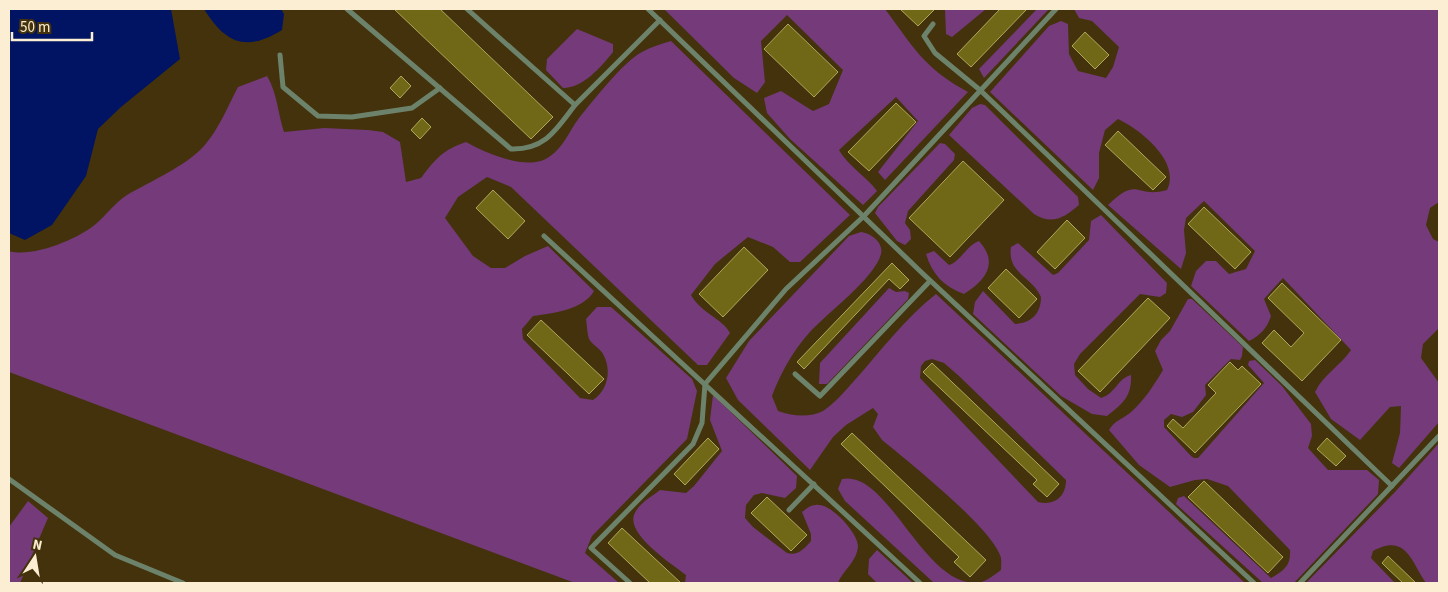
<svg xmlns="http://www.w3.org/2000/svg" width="1448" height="592" font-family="'Source Sans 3',sans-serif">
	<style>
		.green { fill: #743a7a; fill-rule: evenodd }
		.water { fill: #001463 }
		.building { fill: #706816; stroke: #afa75b }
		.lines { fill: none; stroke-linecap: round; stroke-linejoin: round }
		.lane { stroke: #6c826a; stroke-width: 5 }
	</style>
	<rect width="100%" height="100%" fill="#43320b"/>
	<g class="green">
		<path d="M664,9H885C914,48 924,68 968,92L885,180L878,172L918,121L896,97L839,150C848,166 866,176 877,191L863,205L790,139L767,113L764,98L781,91L813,111L829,104L843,70L787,15L761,41L765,82L757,93L734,78Z"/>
		<polygon points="945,9 986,9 952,37 946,34"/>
		<polygon points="1037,9 1049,9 984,78 979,69"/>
		<path d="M1074,9H1439V202L1430,208L1426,225L1433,239L1439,242V328L1423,344L1421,358L1439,383V422L1399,468L1392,463L1400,433L1401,406L1390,407L1360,440L1331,419L1315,392C1323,375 1340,366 1351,350L1283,278L1264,299L1271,316C1267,328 1261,335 1249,341L1191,286L1196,271L1206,261H1216L1229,274L1246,269L1255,251L1204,201L1186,218L1184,230L1186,253L1181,269L1108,205C1139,175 1135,199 1167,190C1181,162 1141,130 1118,119L1105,130L1099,153V178L1093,190L990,92L1049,26L1061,21L1068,24L1069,54L1078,71L1106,78L1113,67L1119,47L1092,21L1079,18Z"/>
		<path d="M577,29L613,44V52C601,67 583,88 563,88L546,70L547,59Z"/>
		<path d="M671,41L850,215L800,262H790L773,247L748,237L715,264L691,295C702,314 722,318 730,333L707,365H698L511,187L487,177L458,197L445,218L473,256L491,268H505L525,256L548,246L594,291C583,310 554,313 533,316L522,329L523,339L580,398L593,400C608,390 612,370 603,354C600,348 592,345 589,339C587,333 587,325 586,319L597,307H611L692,379L697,391L687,439L592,536L585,553L619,583H575L9,372V251C32,258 79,239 97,223C108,213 115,203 127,195C151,181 186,166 204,146C219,129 228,106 238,87L267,76C277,92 278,114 284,132L324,128L368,130L383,132L400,142L406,182L421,178C436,158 443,150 466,142C486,153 528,172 549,157C564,147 569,131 579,118C593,101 624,61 642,52C651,47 661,44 671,41Z"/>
		<path d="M980,104L985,105L1078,197L1079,205C1064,218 1052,225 1034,214L949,135L972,108Z"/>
		<polygon points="940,143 945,144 955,154 954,160 908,211 905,223 910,230 911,239 905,245 897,241 875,213 878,207"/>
		<path d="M1101,215L1167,283L1166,293L1160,297L1140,294L1080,354L1074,364L1075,375L1088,389L1101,398C1115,394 1118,378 1131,375C1132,396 1123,404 1107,416L1092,414L1061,396L973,314L975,302L983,291L1015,324C1031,323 1041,314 1041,297C1032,276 1007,274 1011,247L1018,243L1053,275L1058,273L1089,240L1091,221Z"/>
		<path d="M861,232C871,233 884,243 881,254C875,278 826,314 809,333C793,351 780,374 772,396L778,411C791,416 810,418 823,411C834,404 845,391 854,381C880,352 905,318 936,294L1245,583H934L845,501L838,489L842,479C888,469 922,585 977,583C986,582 994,575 1001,570C1001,565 1002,559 1000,555C989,526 909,462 882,440L873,427L878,414L873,408L846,425L833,437L810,470L738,400L726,378L749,341L849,236ZM932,359L944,363L959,376L1066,480C1066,497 1054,506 1038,502L920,378L921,366L925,361Z"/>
		<path d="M979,241C999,263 986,280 964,294C944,287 932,274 926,254L934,251L949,265C961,261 966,246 979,241Z"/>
		<polygon points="889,288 896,292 905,291 909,293 908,299 827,384 819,384 820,363"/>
		<path d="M1188,299H1192L1243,347L1242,356L1240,360L1231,359L1205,385L1206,395L1193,412L1182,417L1171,414L1164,420V427L1191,456L1194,458H1198L1264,383L1248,365L1249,361L1255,360L1282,386L1311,424L1312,436L1308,448L1328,470H1367L1379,480L1378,494L1294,583H1263L1176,504L1178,498L1184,496L1271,578C1284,570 1291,566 1290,550L1228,486L1207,479L1195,480L1170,487L1139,465L1109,430C1114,421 1122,419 1130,413C1144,401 1154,385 1163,370L1155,351L1161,340L1170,331Z"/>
		<path d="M713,395L797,476L796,488L785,498L762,493L754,495L746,505L745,518L753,527L787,553C798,556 804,549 811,541V534L802,512C807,508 812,504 819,505C832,505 858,533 858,546C857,562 843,570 838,583H685L686,575C672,564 627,535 634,515C638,504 651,497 660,490L686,493L694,486L722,451L710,420Z"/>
		<path d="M1439,443V583H1426C1411,561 1406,533 1373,551L1371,558L1395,583H1306L1395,492Z"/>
		<polygon points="28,501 48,518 20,583 9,583 9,527"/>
		<polygon points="877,550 913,583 877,583 868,574 869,559"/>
	</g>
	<g class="water">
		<polygon points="9,9 171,9 180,59 121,107 98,129 86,176 52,225 25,240 9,233"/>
		<path d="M204,9H281L284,14L282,30C246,52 226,44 204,9Z"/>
	</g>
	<g class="building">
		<polygon points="394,9 440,9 553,117 531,139"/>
		<polygon points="900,9 935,9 918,26"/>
		<polygon points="1000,9 1027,9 971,67 957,54"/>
		<polygon points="788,24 838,72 814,97 764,49"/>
		<polygon points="1085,32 1109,55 1095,69 1072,46"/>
		<polygon points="401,76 411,86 400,98 390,88"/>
		<polygon points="896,103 916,122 869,171 848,152"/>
		<polygon points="422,118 431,127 420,139 411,130"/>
		<polygon points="1118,131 1166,177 1153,190 1105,145"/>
		<polygon points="963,161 1004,200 950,257 909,218"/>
		<polygon points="493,190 525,221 508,239 476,208"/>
		<polygon points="1204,207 1251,252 1235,269 1188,224"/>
		<polygon points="1067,220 1085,238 1055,269 1037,252"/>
		<polygon points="744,247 768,270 723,317 699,294"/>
		<polygon points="892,263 909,280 900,289 889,279 804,369 797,362"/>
		<polygon points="1006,269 1037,299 1019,318 988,288"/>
		<polygon points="1282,283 1341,340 1302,381 1262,343 1274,330 1291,347 1304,333 1268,298"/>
		<polygon points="1148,298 1170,318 1100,392 1078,371"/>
		<polygon points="541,320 604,379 589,394 527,335"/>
		<polygon points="1230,362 1238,370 1242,366 1261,384 1195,453 1167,426 1173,419 1183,428 1216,393 1208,385"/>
		<polygon points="932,363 1059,484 1047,497 1033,484 1037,480 923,372"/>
		<polygon points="852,433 986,560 970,577 954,562 959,557 841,444"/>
		<polygon points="708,438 719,449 685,485 674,474"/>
		<polygon points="1327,438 1346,456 1336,466 1317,449"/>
		<polygon points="1204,481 1283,557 1268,573 1188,497"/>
		<polygon points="767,497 807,535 791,551 751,513"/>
		<polygon points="622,528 681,583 650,583 608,543"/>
		<polygon points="1388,556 1416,583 1403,583 1387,568 1382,563"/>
	</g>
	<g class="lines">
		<g class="lane">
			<path d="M347,9L511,149C545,150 556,130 575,105"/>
			<polyline points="467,9 575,105 660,20"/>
			<polyline points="648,9 920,271 1254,583"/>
			<polyline points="933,24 924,36 935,53 980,90 1392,486"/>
			<polyline points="280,55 283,87 318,116 352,117 412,108 440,88"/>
			<polyline points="544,236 920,583"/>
			<polyline points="795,374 820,396 930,281"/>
			<polyline points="9,479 115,555 183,583"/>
			<polyline points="789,510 814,484"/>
			<polyline points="630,583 591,548 693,444 702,423 705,384 786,289 864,216 1056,9"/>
			<polyline points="1300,583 1439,436"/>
		</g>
	</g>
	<rect width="1448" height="592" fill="none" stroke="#fceed2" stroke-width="20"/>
	<g transform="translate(35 557) rotate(12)" stroke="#43320b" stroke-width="4" paint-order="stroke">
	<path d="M0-4L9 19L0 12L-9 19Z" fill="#fceed2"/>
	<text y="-8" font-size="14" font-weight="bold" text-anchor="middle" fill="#fceed2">N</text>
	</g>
	<path d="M12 32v8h80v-8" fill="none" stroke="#fceed2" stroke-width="2.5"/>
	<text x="20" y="32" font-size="15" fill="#fceed2" stroke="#43320b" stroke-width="4" paint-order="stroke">50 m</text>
</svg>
